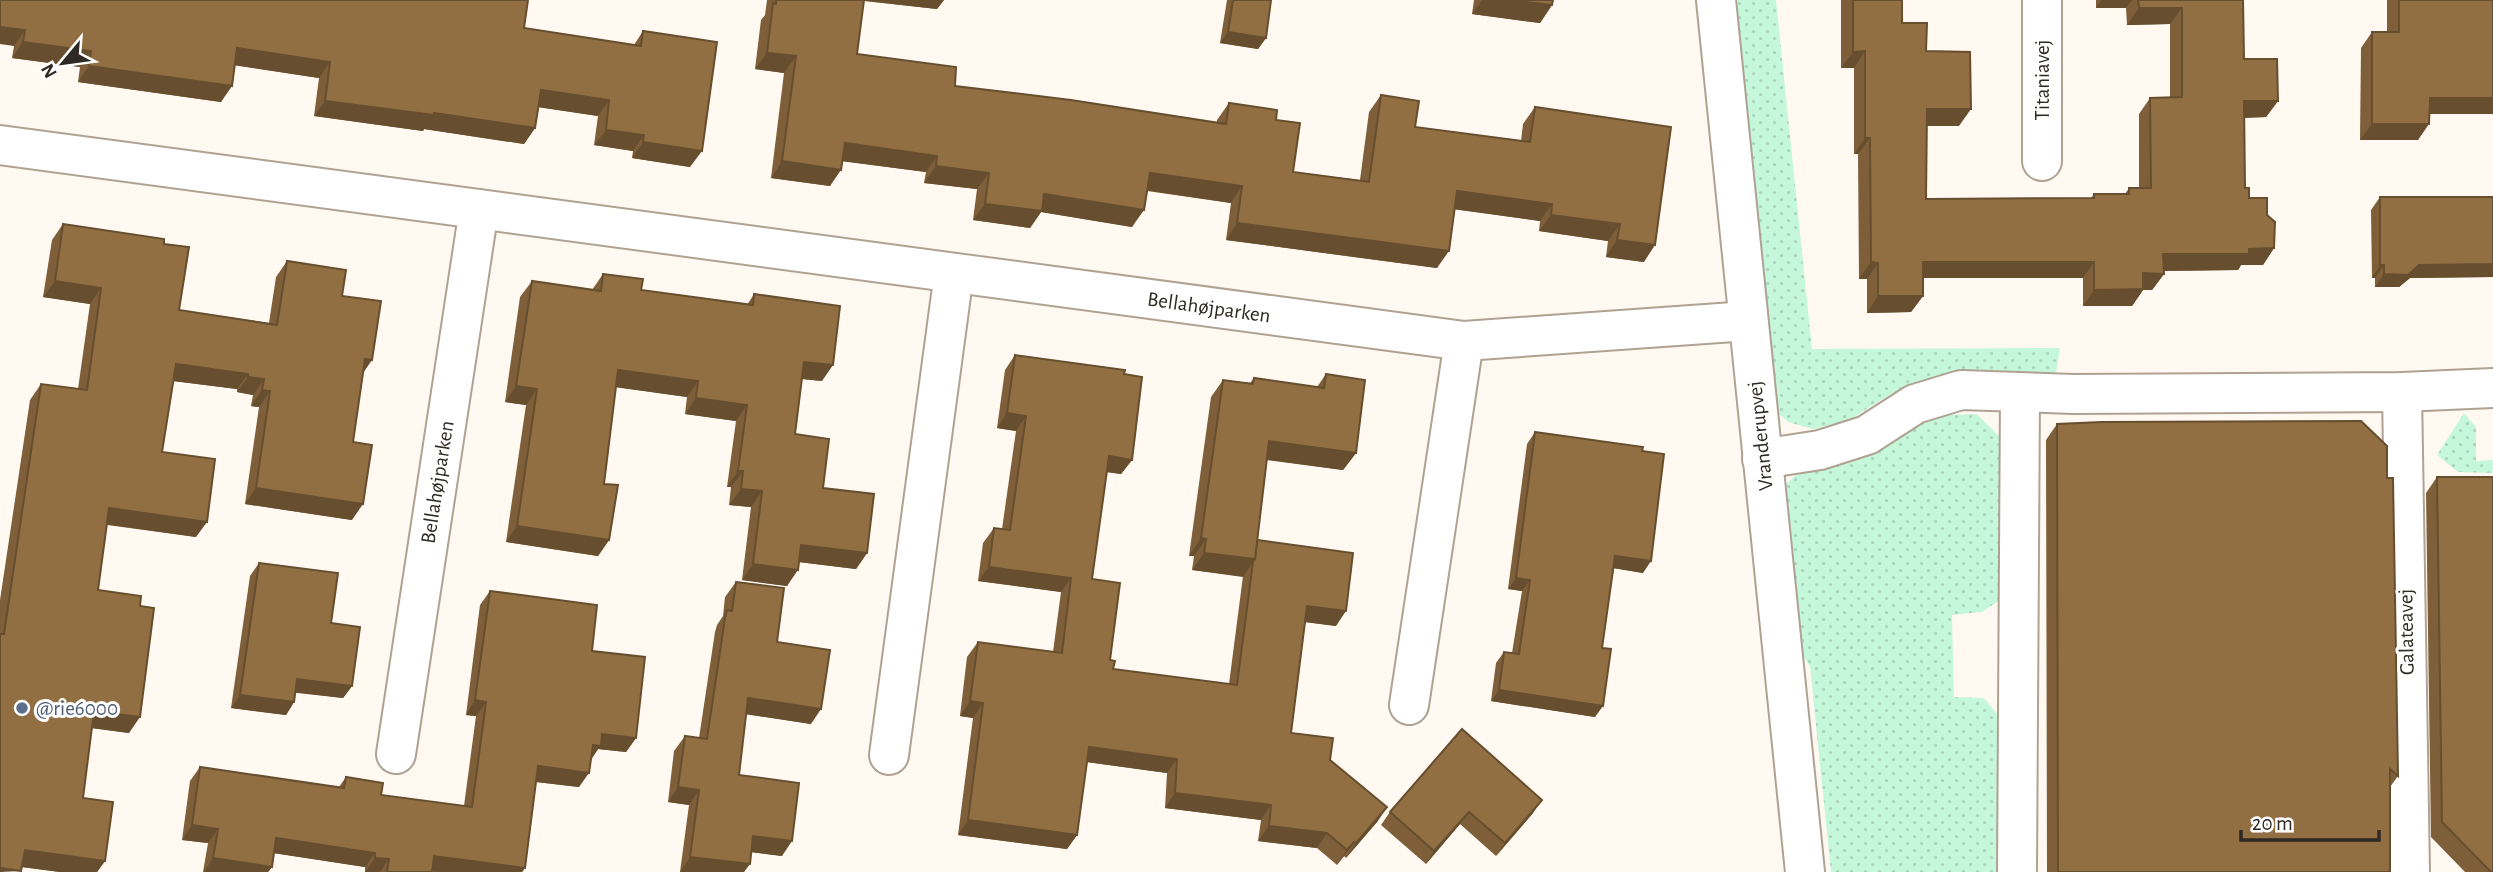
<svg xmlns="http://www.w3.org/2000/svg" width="2493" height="872" font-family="'Alegreya Sans',sans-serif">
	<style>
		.grass { fill: url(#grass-dots) }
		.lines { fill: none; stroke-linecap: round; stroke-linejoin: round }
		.minor-casing { stroke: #b0a293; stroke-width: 42 }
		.minor { stroke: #fff; stroke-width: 38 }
		.wall { fill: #7e5f3a }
		.shaded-wall { fill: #664e2f }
		.building { fill: #926f43; stroke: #664e2f; stroke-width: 2 }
		.service-dot { fill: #5c6f8a; stroke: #fff; stroke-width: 2.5 }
		.labels { text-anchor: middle; stroke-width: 6; stroke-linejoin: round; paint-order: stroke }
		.street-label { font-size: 21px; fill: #2e2922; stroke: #fff }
		.service-label { font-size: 21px; fill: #4e5e75; stroke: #fff; text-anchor: start }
	</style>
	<defs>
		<pattern id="grass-dots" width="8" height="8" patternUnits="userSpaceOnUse" patternTransform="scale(1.75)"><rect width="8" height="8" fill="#c5f7db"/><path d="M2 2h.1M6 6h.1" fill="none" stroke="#aad4bc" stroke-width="1.8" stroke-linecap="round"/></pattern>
	</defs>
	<rect width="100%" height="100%" fill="#fff9f2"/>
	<g class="grass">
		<polygon points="1736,0 1776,0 1812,349 2060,348 2056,374 1925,382 1891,394 1849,420 1813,429 1788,422 1777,412"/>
		<polygon points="2464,413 2476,427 2476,461 2493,460 2493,473 2458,472 2437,455"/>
		<polygon points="1977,414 2001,438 2000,600 1982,612 1952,615 1954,697 1984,698 1998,715 2000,872 1831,872 1810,667 1800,650 1782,488 1800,471 1943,415"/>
	</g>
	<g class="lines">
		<g class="minor-casing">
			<g id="minor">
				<polyline points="1716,0 1805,872"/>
				<polyline points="0,145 1464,341 1748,321"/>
				<polyline points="2042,161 2042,0"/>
				<polyline points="2402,392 2410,872"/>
				<polyline points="1762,459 1820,450 1867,435 1915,404 1961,390 2073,394 2402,392 2493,388"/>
				<polyline points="1409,705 1464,341"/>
				<polyline points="396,754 479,209"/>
				<polyline points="889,755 954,273"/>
				<polyline points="2017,872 2020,393"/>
			</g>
		</g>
		<use href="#minor" class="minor"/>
	</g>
	<g class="wall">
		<polygon points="0,0 524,28 634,45 643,31 690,167 632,158 633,151 594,145 598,116 539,107 535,128 524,144 424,129 423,131 314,116 319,78 235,65 221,102 78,82 80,67 12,58 14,46"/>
		<polygon points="767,0 944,0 937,9 864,1 857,54 955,86 1217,123 1217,120 1229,103 1276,120 1293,172 1360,180 1369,112 1381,95 1415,127 1521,141 1523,124 1535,107 1671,127 1644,262 1606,257 1608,241 1539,231 1540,221 1454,209 1437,268 1226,240 1231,203 1147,191 1132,227 1041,212 1030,228 973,220 977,189 924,183 926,172 842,161 830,186 771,178 784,73 755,69 761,20 765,15"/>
		<polygon points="1227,0 1271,0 1266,38 1258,49 1220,43"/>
		<polygon points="1474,0 1553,0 1552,5 1540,23 1472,14"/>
		<polygon points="1841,0 1902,0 1902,23 1926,51 1959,126 1927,126 1926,199 2091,198 2094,194 2125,194 2129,188 2139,188 2139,114 2150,98 2170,97 2170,24 2127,25 2126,8 2096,8 2096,0 2243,0 2244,59 2278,101 2266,117 2244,118 2245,188 2249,198 2267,215 2274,248 2263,265 2241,265 2238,270 2164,271 2164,274 2152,290 2143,290 2132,306 2083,306 2083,278 1923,278 1923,296 1911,312 1867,313 1867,279 1859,279 1858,154 1854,154 1854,68 1841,68"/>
		<polygon points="2387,0 2493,0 2429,114 2418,140 2360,140 2361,48 2372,32 2387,32"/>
		<polygon points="2380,197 2493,197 2493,277 2410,278 2399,287 2375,287 2375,278 2372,278 2371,210"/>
		<polygon points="63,224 164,244 179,310 269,323 276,277 287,261 342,296 363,373 353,442 352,520 245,504 259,407 251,406 253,395 237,392 237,389 173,381 162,452 196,537 107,525 98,590 140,606 129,733 92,728 83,798 105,861 97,872 60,872 22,867 0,872 0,600 30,400 41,384 78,389 90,304 43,297 52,240"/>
		<polygon points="603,274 641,290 747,305 754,294 822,381 802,379 795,434 823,488 867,553 856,569 799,562 787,586 742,580 751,507 729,505 731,487 727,487 736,421 685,414 687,397 616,387 604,484 609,540 598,556 506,542 526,405 505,402 520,297 532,281 592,290"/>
		<polygon points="1015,355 1124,374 1132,460 1121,474 1107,472 1092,579 1110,660 1113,669 1229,684 1243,576 1192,570 1194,556 1189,556 1211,397 1223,380 1250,383 1254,378 1317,387 1326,374 1356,453 1343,470 1266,460 1257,540 1336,626 1305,622 1291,733 1330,760 1387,807 1377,822 1346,858 1344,856 1337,865 1317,848 1258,841 1261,820 1165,808 1167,773 1087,762 1077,835 1067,849 958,835 973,718 960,716 967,657 978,642 1053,652 1061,592 978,581 983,543 994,528 1002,529 1016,431 997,428 1005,370"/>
		<polygon points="2057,424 2387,478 2398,776 2390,787 2390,872 2047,872 2046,440"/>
		<polygon points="1535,432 1642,451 1643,573 1613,568 1602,648 1595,717 1491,701 1496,663 1504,652 1512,653 1522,591 1508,589 1527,444"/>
		<polygon points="2437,477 2493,872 2465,872 2431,837 2426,493"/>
		<polygon points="259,563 331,623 352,686 343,698 296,692 294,702 286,715 231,708 250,576"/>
		<polygon points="736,582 777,642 811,724 746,714 739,775 782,856 751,852 744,872 680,872 689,805 668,802 674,751 685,736 699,738 715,632 717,625 723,616 725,597"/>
		<polygon points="490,591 592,651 636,738 626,752 598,749 591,759 579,787 536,782 525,868 522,872 365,872 365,867 274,853 272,867 268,872 203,872 208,843 182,840 190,781 200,767 339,787 346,777 381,795 464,806 476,716 466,715 480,605"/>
		<polygon points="1390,812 1533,813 1496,856 1460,824 1426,864 1381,825"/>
	</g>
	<g class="shaded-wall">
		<polygon points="858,0 944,0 937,9"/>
		<polygon points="1482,0 1509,0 1552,5 1540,23 1472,14"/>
		<polygon points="2101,0 2132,0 2126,8 2096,8"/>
		<polygon points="2139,8 2182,8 2170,24 2127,25"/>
		<polygon points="0,27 25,30 14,46 0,44"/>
		<polygon points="1228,32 1266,38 1258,49 1220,43"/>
		<polygon points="23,42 91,51 80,67 12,58"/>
		<polygon points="237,48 330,62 319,78 226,64"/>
		<polygon points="1865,51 1854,68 1841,68 1853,52"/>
		<polygon points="767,53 796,56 784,73 755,69"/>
		<polygon points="89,66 232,86 221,102 78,82"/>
		<polygon points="541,90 609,100 598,116 530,106"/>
		<polygon points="2430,98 2493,98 2493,114 2418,114"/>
		<polygon points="325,101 434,113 535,128 524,144 424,129 423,131 314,116"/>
		<polygon points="2244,101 2278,101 2266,117 2232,118"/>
		<polygon points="1927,109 1971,109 1959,126 1915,126"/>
		<polygon points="2372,124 2429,124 2418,140 2360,140"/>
		<polygon points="606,130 644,135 633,151 594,145"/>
		<polygon points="1865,138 1870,138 1858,154 1854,154"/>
		<polygon points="643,142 702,151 690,167 632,158"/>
		<polygon points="845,143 937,156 926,172 833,160"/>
		<polygon points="782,161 841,170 830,186 771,178"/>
		<polygon points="936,166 989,173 977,189 924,183"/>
		<polygon points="1150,173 1242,186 1231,203 1138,189"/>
		<polygon points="1457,191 1552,204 1540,221 1445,208"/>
		<polygon points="1044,194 1144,210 1132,227 1041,212 1030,228 973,220 985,204"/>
		<polygon points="1551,215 1620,224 1608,241 1539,231"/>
		<polygon points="1237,223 1449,251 1437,268 1226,240"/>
		<polygon points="1617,240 1655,245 1644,262 1606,257"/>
		<polygon points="2274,248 2263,265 2241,265 2238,270 2152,271 2163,254 2249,249"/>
		<polygon points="1871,262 1878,263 1867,279 1859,279"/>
		<polygon points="1923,262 2094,262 2083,278 1911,278"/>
		<polygon points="2493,264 2493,277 2410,278 2399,287 2375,287 2384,274 2419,265"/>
		<polygon points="2380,265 2384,265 2375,278 2372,278"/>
		<polygon points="2143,273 2164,274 2152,290 2143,290 2132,306 2083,306 2094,290"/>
		<polygon points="55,281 101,288 90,304 43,297"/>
		<polygon points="1878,296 1923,296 1911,312 1867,313"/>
		<polygon points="365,359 372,360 361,376"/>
		<polygon points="804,362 833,365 822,381 793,378"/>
		<polygon points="176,364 248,374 237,389 165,380"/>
		<polygon points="618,370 698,381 687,397 607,386"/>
		<polygon points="248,377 264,379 253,395 237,392"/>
		<polygon points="516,386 537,389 526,405 505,402"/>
		<polygon points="262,390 270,391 259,407 251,406"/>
		<polygon points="696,398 747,405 736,421 685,414"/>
		<polygon points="1007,413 1026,416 1016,431 997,428"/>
		<polygon points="1269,441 1356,453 1343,470 1256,458"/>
		<polygon points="1109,456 1132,460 1121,474 1099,471"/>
		<polygon points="738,471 743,471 731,487 727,487"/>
		<polygon points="256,488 363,504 352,520 245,504"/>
		<polygon points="741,489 762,491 751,507 729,505"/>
		<polygon points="109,508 207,522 196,537 98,523"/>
		<polygon points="517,526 609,540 598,556 506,542"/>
		<polygon points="1201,538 1206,539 1194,556 1189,556"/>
		<polygon points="801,545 867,553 856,569 790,561"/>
		<polygon points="1204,553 1255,559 1243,577 1192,570"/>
		<polygon points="1615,556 1651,561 1643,573 1607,567"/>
		<polygon points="753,564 798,570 787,586 742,580"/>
		<polygon points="989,567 1071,578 1061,592 978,581"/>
		<polygon points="1516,578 1530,580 1522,591 1508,589"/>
		<polygon points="1307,606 1346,611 1336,626 1297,621"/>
		<polygon points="297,679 352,686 343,698 288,692"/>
		<polygon points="1499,690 1603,706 1595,717 1491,701"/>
		<polygon points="240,695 294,702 286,715 231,708"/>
		<polygon points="748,698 821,709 811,724 738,713"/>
		<polygon points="475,700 486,702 476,716 466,715"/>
		<polygon points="970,701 983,703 973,718 960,716"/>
		<polygon points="94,711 140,717 129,733 83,727"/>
		<polygon points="602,734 636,738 626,752 598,749 591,760 593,745"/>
		<polygon points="1089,747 1177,759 1167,773 1079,761"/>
		<polygon points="538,766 589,773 579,787 528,781"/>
		<polygon points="678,787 699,790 689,805 668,802"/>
		<polygon points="1175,793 1271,805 1261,820 1165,808"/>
		<polygon points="1542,800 1533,813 1496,856 1505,843"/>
		<polygon points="1387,807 1377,822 1346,858 1356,843"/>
		<polygon points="1469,812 1460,824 1426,864 1434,851"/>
		<polygon points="968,820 1077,835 1067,849 958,835"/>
		<polygon points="192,825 218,829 208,843 182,840"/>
		<polygon points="1269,826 1327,833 1317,848 1258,841"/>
		<polygon points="753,836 792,841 782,856 743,851"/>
		<polygon points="276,838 375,853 365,867 266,852"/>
		<polygon points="1354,842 1344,856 1337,865 1347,850"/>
		<polygon points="25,850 105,861 97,872 60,872 14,866"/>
		<polygon points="434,856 525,868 522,872 437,872 424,870"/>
		<polygon points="690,857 750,864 744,872 680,872"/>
		<polygon points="213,858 272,867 268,872 204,872"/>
		<polygon points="375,858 389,859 380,872 365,872"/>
		<polygon points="0,868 21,871 0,872"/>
	</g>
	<g class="building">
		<polygon points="0,0 528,0 524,28 641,46 643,31 717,42 702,151 643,142 644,135 606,130 609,100 541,90 535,128 434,113 434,115 325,101 330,62 237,48 232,86 89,66 91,51 23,42 25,30 0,27"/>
		<polygon points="776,0 864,0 857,54 956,67 955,86 1071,100 1226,124 1229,103 1277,110 1276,120 1300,123 1293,172 1369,182 1381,95 1419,101 1415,127 1530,142 1535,107 1671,127 1655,245 1617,240 1620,224 1551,215 1552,204 1457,191 1449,251 1237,223 1242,186 1150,173 1144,210 1044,194 1042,211 985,204 989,173 936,166 937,156 845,143 841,170 782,161 796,56 767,53 773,3 776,4"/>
		<polygon points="1233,0 1271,0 1266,38 1228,32"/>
		<polygon points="1509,0 1553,0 1552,5"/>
		<polygon points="1853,0 1902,0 1902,23 1927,23 1926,51 1970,52 1971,109 1927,109 1926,199 2094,198 2094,194 2129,194 2129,188 2151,188 2150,98 2182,97 2182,8 2139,8 2138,0 2243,0 2244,59 2277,59 2278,101 2244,101 2245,188 2249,188 2249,198 2267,198 2267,215 2275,222 2274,248 2249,249 2249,254 2163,254 2164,274 2143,273 2143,289 2094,290 2094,262 1923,262 1923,296 1878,296 1878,263 1871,262 1870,138 1865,138 1865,51 1853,52"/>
		<polygon points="2399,0 2493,0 2493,98 2430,98 2429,124 2372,124 2372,32 2399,32"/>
		<polygon points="2380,197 2493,197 2493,264 2419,265 2408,275 2384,274 2384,265 2380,265"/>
		<polygon points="63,224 164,239 164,244 189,247 179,310 277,325 287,261 346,270 342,296 381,301 372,360 365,359 353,442 372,445 363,504 256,488 270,391 262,390 264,379 248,377 248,374 176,364 162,452 215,459 207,522 109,508 98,590 141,596 140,606 154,608 140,717 94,711 83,798 113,802 105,861 25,850 21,871 0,868 0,634 4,634 41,384 87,390 101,288 55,281"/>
		<polygon points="603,274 643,279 641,290 753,305 754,294 840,306 833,365 804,362 795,434 829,439 823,488 874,494 867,553 801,545 798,570 753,564 762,491 741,489 743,471 738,471 747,405 696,398 698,381 618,370 604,484 618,485 609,540 517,526 537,389 516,386 532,281 601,291"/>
		<polygon points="1015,355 1125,370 1124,374 1142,377 1132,460 1109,456 1092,579 1120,583 1110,660 1115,661 1113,669 1237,685 1253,562 1255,559 1257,540 1353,553 1346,611 1307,606 1291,733 1333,738 1330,760 1387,807 1356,843 1354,842 1347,850 1327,833 1269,826 1271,805 1175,793 1177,759 1089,747 1077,835 968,820 983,703 970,701 978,642 1062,653 1071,578 989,567 994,528 1010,530 1026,416 1007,413"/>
		<polygon points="1326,374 1365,380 1356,453 1269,441 1255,559 1204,553 1206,539 1201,538 1223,380 1253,384 1254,378 1324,388"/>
		<polygon points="2361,421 2387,446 2387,478 2393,478 2398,776 2390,769 2390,872 2058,872 2057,424 2102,422"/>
		<polygon points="1535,432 1643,447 1642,451 1664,454 1651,561 1615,556 1602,648 1611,649 1603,706 1499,690 1504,652 1519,654 1530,580 1516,578"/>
		<polygon points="2437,477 2493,477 2493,872 2491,872 2442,822"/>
		<polygon points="259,563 338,573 331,623 360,627 352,686 297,679 294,702 240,695"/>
		<polygon points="736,582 784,588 777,642 830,650 821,709 748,698 739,775 799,783 792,841 753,836 750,864 690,857 699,790 678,787 685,736 707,739 725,618 727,610 732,611"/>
		<polygon points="490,591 597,605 592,651 645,657 636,738 602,734 601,746 593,745 589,773 538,766 525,868 434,856 432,872 387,872 389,859 375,858 375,853 276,838 272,867 213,858 218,829 192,825 200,767 344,788 346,777 383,783 381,795 472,807 486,702 475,700"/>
		<polygon points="1462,729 1542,800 1505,843 1469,812 1434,851 1390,812"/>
	</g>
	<circle class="service-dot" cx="22" cy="708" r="7"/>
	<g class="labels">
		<g class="street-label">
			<text transform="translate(2042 80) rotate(-90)" y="7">Titaniavej</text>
			<text transform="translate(1209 307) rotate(8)" y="7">Bellahøjparken</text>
			<text transform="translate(1760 436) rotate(-96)" y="7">Vranderupvej</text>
			<text transform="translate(437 482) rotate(-81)" y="7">Bellahøjparken</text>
			<text transform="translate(2406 632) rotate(-91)" y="7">Galateavej</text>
		</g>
		<g class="service-label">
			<text x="36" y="715">@rie6000</text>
		</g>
	</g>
	<g transform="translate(63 63) rotate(241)" stroke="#ffffff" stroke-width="5" paint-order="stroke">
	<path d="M0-5L12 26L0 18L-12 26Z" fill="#2e2922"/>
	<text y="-10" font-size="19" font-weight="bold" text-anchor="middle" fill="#2e2922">N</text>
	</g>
	<path d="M2241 830v10h138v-10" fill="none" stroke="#2e2922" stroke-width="3.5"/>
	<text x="2252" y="830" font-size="21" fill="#2e2922" stroke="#ffffff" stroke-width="5" paint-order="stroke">20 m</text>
</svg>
